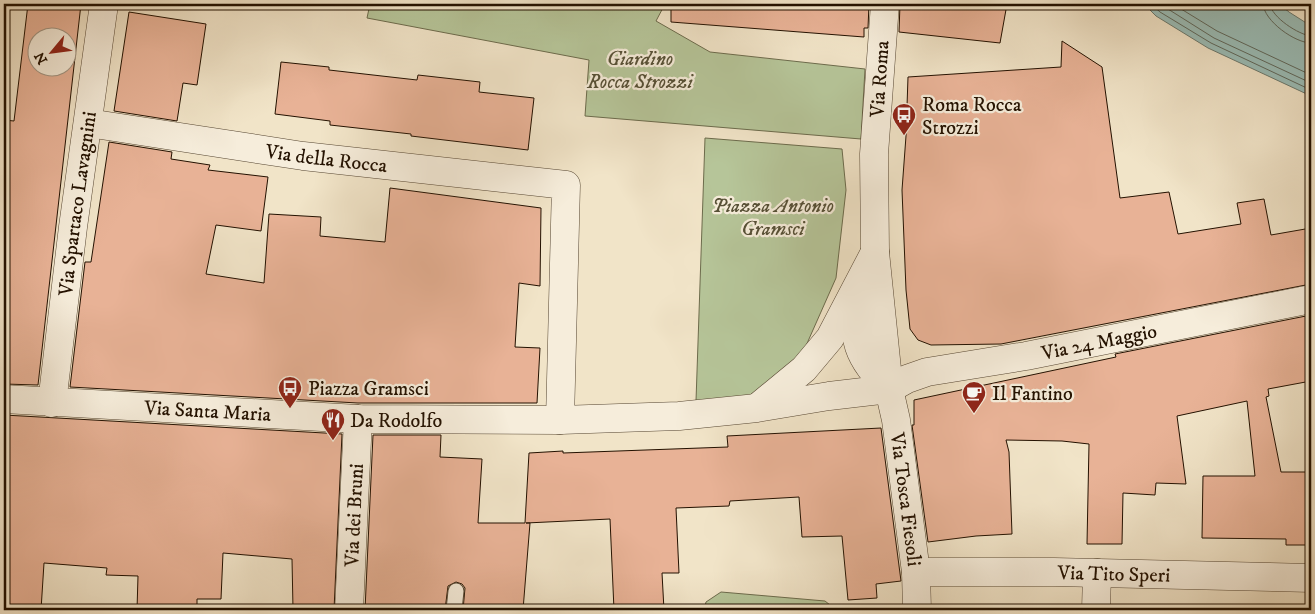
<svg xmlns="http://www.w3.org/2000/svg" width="1315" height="614" font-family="'IM FELL DW Pica',serif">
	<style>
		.green { fill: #b6c599; stroke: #6c6b4c }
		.water { fill: #9bbeb8; stroke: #6b796e }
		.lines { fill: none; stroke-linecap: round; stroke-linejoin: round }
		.shore { stroke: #5f685c; stroke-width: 1 }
		.building { fill: #e8b296; stroke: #231100; fill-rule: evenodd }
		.service-casing { stroke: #564632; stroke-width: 17 }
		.minor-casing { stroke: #564632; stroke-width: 29 }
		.service { stroke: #f6eddb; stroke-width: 15 }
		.minor { stroke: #f6eddb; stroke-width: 28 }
		.labels { text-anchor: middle; stroke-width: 4.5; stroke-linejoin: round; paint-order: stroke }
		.park-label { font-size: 20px; font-style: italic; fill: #565036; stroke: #f6eddb }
		.street-label { font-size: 20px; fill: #231100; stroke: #f6eddb }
		.poi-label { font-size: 20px; fill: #231100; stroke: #f6eddb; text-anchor: start }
	</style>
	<rect width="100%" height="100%" fill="#f1e4c8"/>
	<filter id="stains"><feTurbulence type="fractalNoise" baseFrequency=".004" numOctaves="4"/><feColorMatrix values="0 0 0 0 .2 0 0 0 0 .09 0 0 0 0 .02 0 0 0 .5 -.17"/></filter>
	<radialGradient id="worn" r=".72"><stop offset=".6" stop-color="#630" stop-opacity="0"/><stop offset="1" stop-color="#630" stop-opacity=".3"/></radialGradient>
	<g class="green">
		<polygon points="370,4 665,4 656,21 710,52 865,69 861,139 585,116 589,60 367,18"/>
		<polygon points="705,138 842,149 846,190 836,278 801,357 756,396 696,401"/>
		<polygon points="721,592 825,601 830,605 830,610 704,610 706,602"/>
	</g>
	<polygon class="water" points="1144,4 1279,4 1289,12 1311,26 1311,96 1208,48 1156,16"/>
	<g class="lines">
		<g class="shore">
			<polyline points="1151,4 1160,12 1211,43 1311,90"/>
			<polyline points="1160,4 1214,38 1311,83"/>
			<polyline points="1173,4 1217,31 1311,75"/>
			<path d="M1263,4C1264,21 1295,43 1311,43"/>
			<path d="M1270,4C1271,17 1299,35 1311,36"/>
		</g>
	</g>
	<g class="building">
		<path d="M28,4H81L38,385L4,384V120L14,121ZM38,38H68V68H38Z"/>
		<polygon points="671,4 869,4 868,28 864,28 864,37 671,22"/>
		<polygon points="900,4 1007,4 1000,43 899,32"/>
		<polygon points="129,12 206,24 197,85 183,83 177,121 114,111"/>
		<polygon points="1062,41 1102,67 1120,198 1169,192 1178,234 1241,224 1237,203 1264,199 1271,235 1311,228 1311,284 1001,344 931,345 918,340 910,329 906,290 902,190 906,136 908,77 1061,67"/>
		<polygon points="281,62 329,67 329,70 417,80 418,75 480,82 479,92 534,98 528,150 411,136 411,134 330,125 330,121 275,114"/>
		<polygon points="109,142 172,152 171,159 210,165 208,170 268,177 261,231 216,225 206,274 264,283 269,214 321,217 320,236 385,242 390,188 541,208 540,286 519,283 515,347 540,348 537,403 358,403 70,387 85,262 91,262"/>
		<polygon points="1311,315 1311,381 1268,389 1269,396 1266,397 1281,472 1311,472 1311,545 1286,545 1286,539 1202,538 1203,476 1255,476 1247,401 1177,416 1186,484 1156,483 1155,495 1123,493 1122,544 1087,544 1089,444 1062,441 1006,440 1009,452 1012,534 976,536 928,542 912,425 914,425 914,400 1116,357 1115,354"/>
		<polygon points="4,415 342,434 334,610 293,609 292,559 223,553 221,599 197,599 197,610 137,610 138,576 106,575 107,568 44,563 41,610 4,610 4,517 5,486 4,486"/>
		<polygon points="881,428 901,581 876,584 877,598 848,600 842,536 802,537 799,497 730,501 729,506 676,508 679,573 662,573 664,610 614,610 610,519 526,523 530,523 523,610 463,610 465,588 462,584 456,582 448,586 445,610 365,610 373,435 441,435 440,457 482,459 478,523 525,523 529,453 563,451 563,453 728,447 727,436"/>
	</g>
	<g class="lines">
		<g class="service-casing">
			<polyline id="service" points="454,610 456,591"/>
		</g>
		<g class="minor-casing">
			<g id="minor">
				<path id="s1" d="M885,4L874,154L875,252L889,389L896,420L916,572L917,610"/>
				<path id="s2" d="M88,123L303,156L566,185L560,420"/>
				<path d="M862,294C848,338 859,358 889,389"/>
				<path id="s3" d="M4,399L358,419L560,420L679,416L757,408L829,396L889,389L907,379L927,372L1026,356L1311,299"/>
				<path id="s4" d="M52,403L73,227L104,4"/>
				<polyline points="759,406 804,369 830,338 875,252"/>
				<path id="s5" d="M916,572H1054L1311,578"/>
				<path id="s6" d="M349,610L358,419"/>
				<polyline points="1096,610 1097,573"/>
			</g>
		</g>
		<use href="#service" class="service"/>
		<use href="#minor" class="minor"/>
	</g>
	<defs>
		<g id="bus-pin" transform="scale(1.25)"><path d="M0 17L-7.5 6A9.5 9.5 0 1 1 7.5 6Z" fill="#8f2418" stroke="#f6eddb"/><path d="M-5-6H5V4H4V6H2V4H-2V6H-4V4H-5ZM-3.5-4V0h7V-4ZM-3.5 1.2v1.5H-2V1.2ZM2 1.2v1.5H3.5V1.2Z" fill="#fff"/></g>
		<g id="cafe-pin" transform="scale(1.25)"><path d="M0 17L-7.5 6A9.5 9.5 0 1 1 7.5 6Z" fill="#8f2418" stroke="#f6eddb"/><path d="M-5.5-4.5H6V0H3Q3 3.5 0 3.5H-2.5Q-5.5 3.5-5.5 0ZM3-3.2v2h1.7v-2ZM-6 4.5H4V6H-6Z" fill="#fff"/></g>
		<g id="restaurant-pin" transform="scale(1.25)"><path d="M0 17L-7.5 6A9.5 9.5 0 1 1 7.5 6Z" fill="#8f2418" stroke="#f6eddb"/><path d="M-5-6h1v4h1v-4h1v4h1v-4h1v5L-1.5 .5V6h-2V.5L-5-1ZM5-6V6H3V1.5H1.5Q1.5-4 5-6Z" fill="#fff"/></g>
	</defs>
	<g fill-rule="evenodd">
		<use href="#bus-pin" x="904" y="115"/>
		<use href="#bus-pin" x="290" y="388"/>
		<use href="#cafe-pin" x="974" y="393"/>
		<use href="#restaurant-pin" x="333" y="420"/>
	</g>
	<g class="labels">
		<g class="park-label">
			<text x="640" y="65">Giardino<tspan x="640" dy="23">Rocca Strozzi</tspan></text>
			<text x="773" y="212">Piazza Antonio<tspan x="773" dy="23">Gramsci</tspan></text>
		</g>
		<g class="street-label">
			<text transform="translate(879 79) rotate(-86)" y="7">Via Roma</text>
			<text dy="7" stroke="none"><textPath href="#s2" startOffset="241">Via della Rocca</textPath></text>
			<text dy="7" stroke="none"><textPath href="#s4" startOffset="201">Via Spartaco Lavagnini</textPath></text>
			<text dy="7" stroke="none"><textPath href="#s3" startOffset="1104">Via 24 Maggio</textPath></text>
			<text dy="7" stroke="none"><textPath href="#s3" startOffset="204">Via Santa Maria</textPath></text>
			<text dy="7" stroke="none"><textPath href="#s1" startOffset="498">Via Tosca Fiesoli</textPath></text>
			<text dy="7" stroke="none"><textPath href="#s6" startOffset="95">Via dei Bruni</textPath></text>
			<text dy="7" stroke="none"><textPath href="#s5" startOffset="198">Via Tito Speri</textPath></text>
		</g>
		<g class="poi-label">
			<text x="922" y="111">Roma Rocca<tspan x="922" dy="23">Strozzi</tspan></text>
			<text x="308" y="395">Piazza Gramsci</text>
			<text x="992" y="400">Il Fantino</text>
			<text x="350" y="427">Da Rodolfo</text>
		</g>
	</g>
	<rect width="1315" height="614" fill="none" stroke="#f1e4c8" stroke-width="20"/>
	<rect x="5" y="5" width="1305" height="604" fill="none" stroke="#231100" stroke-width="2.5"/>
	<rect x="10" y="10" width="1295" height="594" fill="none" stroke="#231100"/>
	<g transform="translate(52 52) rotate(241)"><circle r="24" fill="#f6eddb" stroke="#a29583"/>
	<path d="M0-4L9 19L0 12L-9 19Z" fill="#8f2418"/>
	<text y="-8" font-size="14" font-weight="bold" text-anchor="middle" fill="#231100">N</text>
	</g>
	<rect width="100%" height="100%" filter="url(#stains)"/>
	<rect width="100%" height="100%" fill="url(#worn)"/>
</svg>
